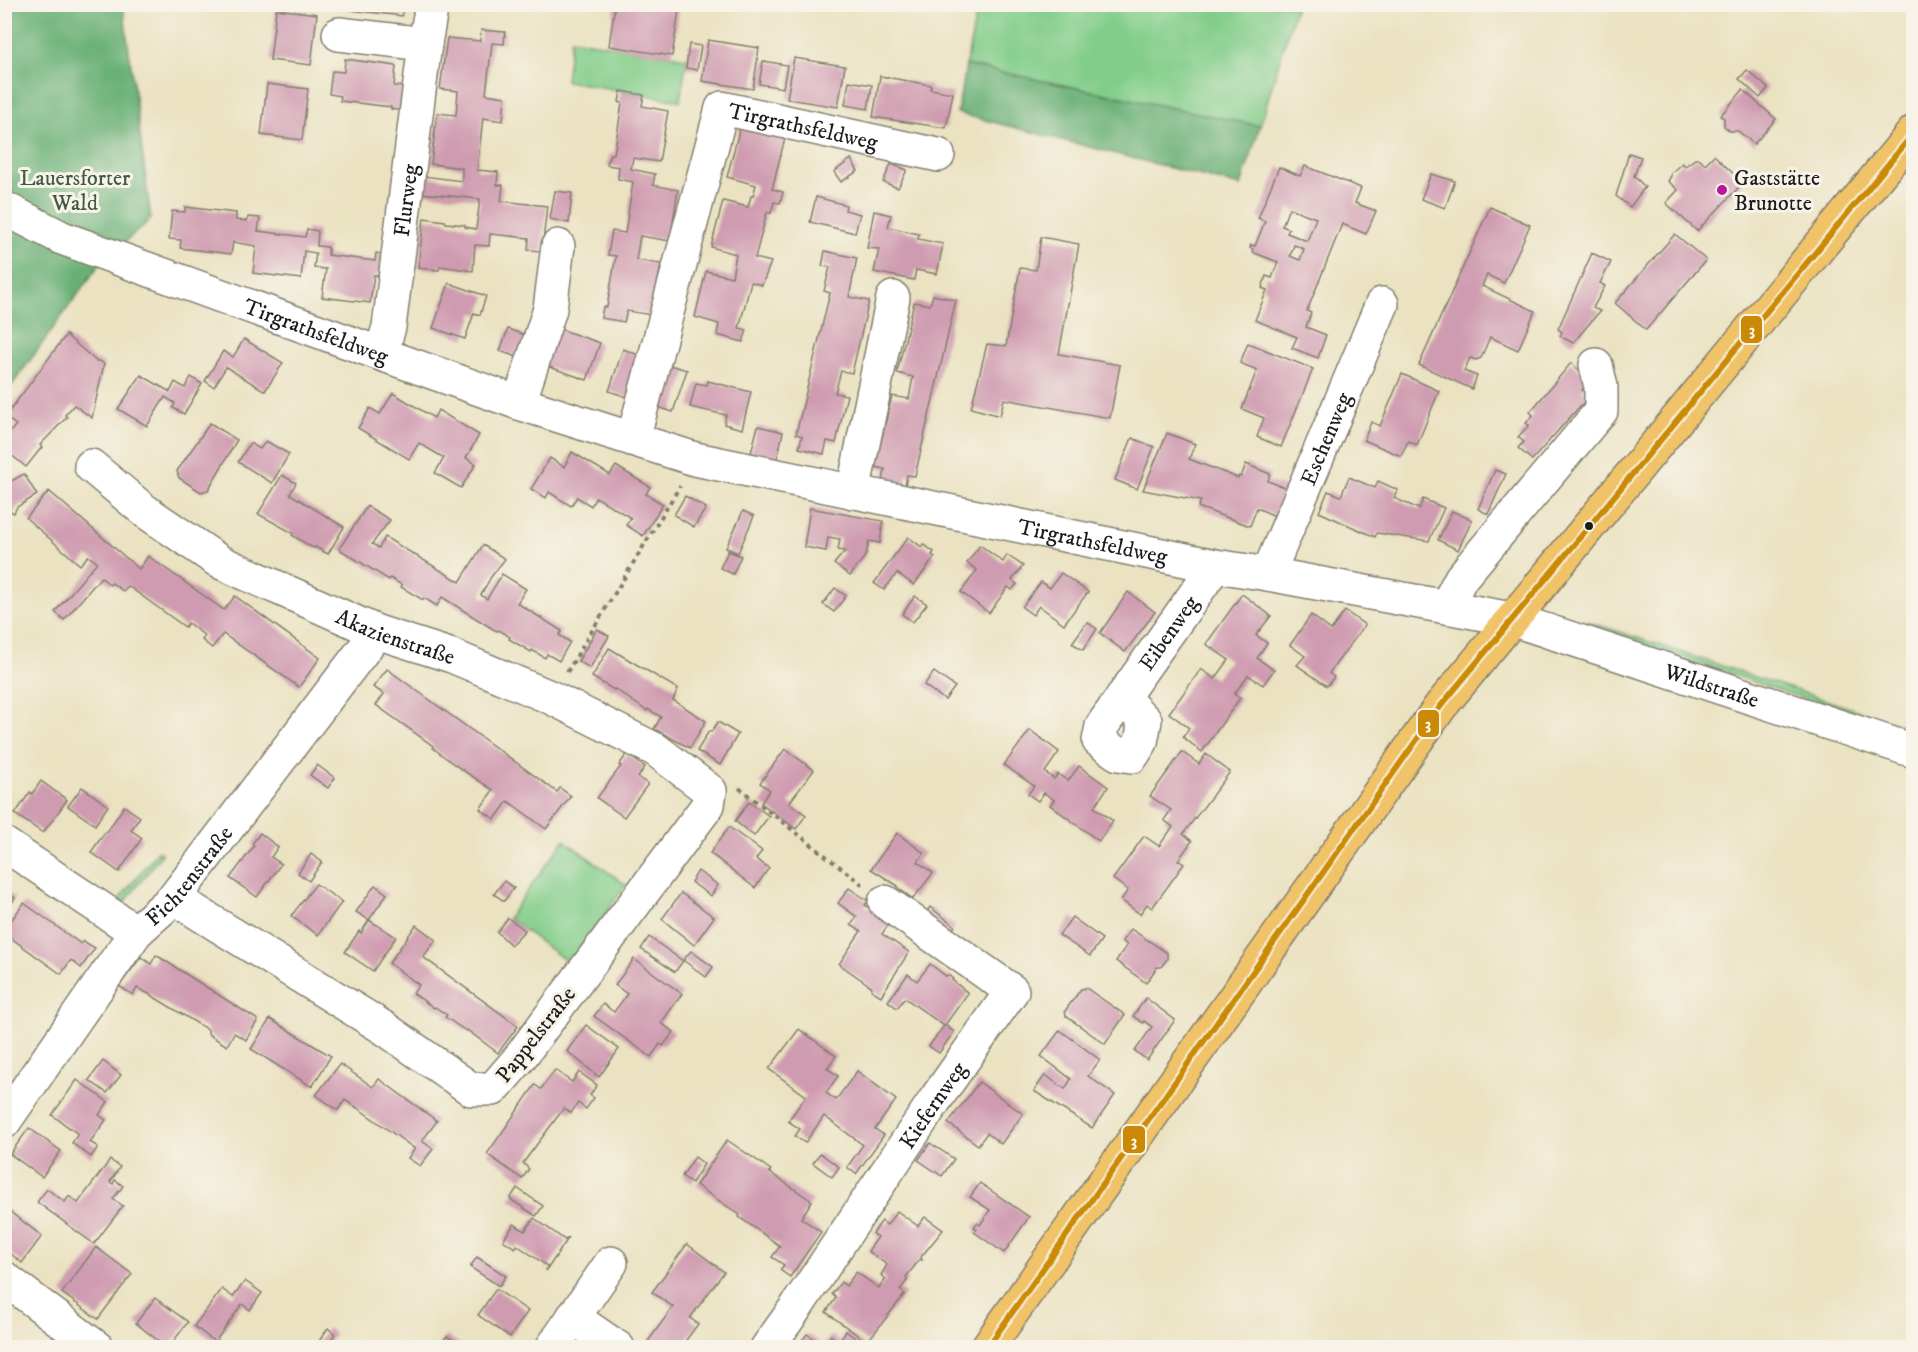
<svg xmlns="http://www.w3.org/2000/svg" width="1918" height="1352" font-family="'IM FELL DW Pica',serif">
	<style>
		.green { fill: #82cd8a; stroke: #4f7453; stroke-width: 1.5 }
		.forest { fill: #69b076; stroke: #426649; stroke-width: 1.5 }
		.building { fill: #cf9bb0; fill-rule: evenodd }
		.lines { fill: none; stroke-linecap: round; stroke-linejoin: round }
		.minor-casing { stroke: #837f6e; stroke-width: 36 }
		.major-casing { stroke: #837f6e; stroke-width: 36 }
		.path { stroke: #837f6e; stroke-width: 4; stroke-dasharray: 4.5 4.5; stroke-linecap: butt }
		.minor { stroke: #fff; stroke-width: 33 }
		.major { stroke: #f1c369; stroke-width: 33 }
		.bus-1-casing { stroke: #f7f3e8; stroke-width: 10 }
		.bus-1 { stroke: #cb8a06; stroke-width: 6 }
		.poi-dot { fill: #b5179e; stroke: #f7f3e8; stroke-width: 2 }
		.bus-dot { fill: #1c1c1c; stroke: #f7f3e8; stroke-width: 2 }
		.labels { text-anchor: middle; stroke-width: 6; stroke-linejoin: round; paint-order: stroke }
		.street-label { font-size: 22px; fill: #1c1c1c; stroke: #f7f3e8 }
		.park-label { font-size: 22px; fill: #405a42; stroke: #f7f3e8 }
		.poi-label { font-size: 22px; fill: #1c1c1c; stroke: #f7f3e8; text-anchor: start }
		.line-badge { stroke: #f7f3e8; stroke-width: 2 }
		.badge-label { font-size: 16px; text-anchor: middle; font-weight: bold; fill: #fff }
	</style>
	<rect width="100%" height="100%" fill="#f7f3e8"/>
	<filter id="ink" filterUnits="userSpaceOnUse"><feTurbulence type="fractalNoise" baseFrequency=".0167" numOctaves="2"/><feDisplacementMap in="SourceGraphic" scale="12" xChannelSelector="R" yChannelSelector="G"/><feConvolveMatrix kernelMatrix="1 2 1 2 8 2 1 2 1" color-interpolation-filters="sRGB"/></filter>
	<filter id="wash" filterUnits="userSpaceOnUse"><feTurbulence type="fractalNoise" baseFrequency=".008" numOctaves="4" result="noise"/><feDisplacementMap in="SourceGraphic" scale="24" xChannelSelector="R" yChannelSelector="G"/><feGaussianBlur stdDeviation="1.35" result="paint"/><feColorMatrix in="noise" values="0 0 0 0 0 0 0 0 0 0 0 0 0 0 0 0 0 1.4 0 .05"/><feComposite in="paint" operator="in"/></filter>
	<g filter="url(#wash)">
		<rect width="100%" height="100%" fill="#eae2c1"/>
		<g class="green">
			<polygon points="978,5 1296,5 1260,126 966,65"/>
			<polygon points="571,39 687,58 680,101 566,81"/>
			<polygon points="1586,621 1913,729 1913,735 1602,631"/>
			<polygon points="564,840 626,885 569,963 508,918"/>
			<polygon points="158,851 162,854 124,903 118,901"/>
		</g>
		<g class="forest">
			<polygon points="5,5 123,5 151,219 99,265 5,395"/>
			<polygon points="966,65 1260,126 1241,186 957,113"/>
		</g>
		<g id="blocks">
			<g class="building">
				<polygon points="352,4 404,4 402,16 351,10"/>
				<polygon points="615,4 680,4 672,56 609,46"/>
				<polygon points="276,9 317,14 311,65 270,60"/>
				<polygon points="481,30 505,32 504,44 492,43 486,94 505,97 503,121 483,118 477,170 498,172 497,185 503,185 501,201 547,206 542,251 528,250 529,238 490,234 489,246 475,245 473,271 440,266 439,270 418,268 424,218 445,221 446,223 465,225 465,227 476,229 480,199 421,193 423,176 462,181 462,168 431,164 437,113 456,115 458,91 440,89 447,38 480,41"/>
				<polygon points="708,40 759,48 753,89 702,81"/>
				<polygon points="689,44 701,46 697,70 686,68"/>
				<polygon points="794,58 845,66 838,107 787,99"/>
				<polygon points="345,59 396,66 394,86 405,87 403,111 391,109 391,107 340,101 341,96 329,94 332,71 344,72"/>
				<polygon points="763,61 787,65 783,88 759,84"/>
				<polygon points="1747,70 1768,88 1760,98 1739,79"/>
				<polygon points="880,76 931,85 930,89 953,93 946,128 873,117"/>
				<polygon points="849,81 872,85 868,109 845,105"/>
				<polygon points="267,84 308,89 302,140 261,135"/>
				<polygon points="1743,90 1776,119 1754,144 1738,131 1730,131 1724,126 1724,118 1720,116"/>
				<polygon points="621,91 644,95 642,106 668,111 659,162 633,158 631,169 655,174 653,185 678,190 670,241 640,236 636,260 661,264 652,315 627,311 624,322 601,318 603,307 607,307 616,256 608,255 612,231 625,233 633,182 618,179 619,167 607,165 610,154 614,154 618,129 622,103 619,102"/>
				<polygon points="740,127 799,130 795,141 785,138 772,189 783,192 780,203 774,202 771,213 767,212 755,258 771,262 762,285 751,282 739,328 747,330 743,342 717,335 719,324 695,317 706,271 732,277 736,254 711,247 723,201 748,207 751,196 753,196 756,185 727,177"/>
				<polygon points="1629,153 1641,157 1634,176 1645,187 1630,207 1616,196"/>
				<polygon points="1714,155 1743,183 1697,231 1666,203 1678,190 1668,181 1671,176 1671,173 1682,163 1685,166 1695,159 1700,159 1705,164"/>
				<polygon points="851,159 858,171 841,182 834,172"/>
				<polygon points="891,164 907,170 898,188 883,182"/>
				<path d="M1305,166L1361,188L1355,203L1376,211L1366,234L1342,224L1307,311L1311,313L1306,327L1326,335L1318,358L1292,348L1297,337L1255,320L1267,290L1262,288L1266,276L1272,278L1278,262L1252,252L1253,249L1250,248L1251,245L1255,246L1265,221L1258,218L1279,167L1300,176ZM1289,208L1316,218L1307,241L1287,233L1289,229L1282,226ZM1294,245L1304,249L1300,260L1290,256Z"/>
				<polygon points="1431,174 1455,181 1445,208 1421,199"/>
				<polygon points="555,191 572,193 569,223 550,219"/>
				<polygon points="816,197 846,205 845,210 860,214 855,233 810,222"/>
				<polygon points="185,207 236,213 236,220 247,221 248,217 260,218 258,231 305,237 307,229 318,231 317,246 328,247 328,255 375,261 376,253 388,255 385,277 374,275 370,303 322,297 326,269 314,268 316,253 304,251 301,279 253,273 256,246 233,242 231,254 180,248 181,240 169,239 172,211 185,212"/>
				<polygon points="1490,207 1530,225 1504,283 1487,275 1482,286 1535,311 1518,350 1490,337 1481,358 1476,360 1470,358 1464,371 1477,376 1472,389 1419,365"/>
				<polygon points="874,211 891,215 888,227 919,234 918,239 943,244 937,274 916,270 914,280 874,272 879,249 867,248"/>
				<polygon points="1675,234 1706,260 1646,330 1615,303"/>
				<polygon points="1041,237 1079,244 1059,354 1120,365 1110,418 1004,399 1000,416 971,408 987,344 1006,346 1020,268 1036,270"/>
				<polygon points="825,251 857,258 849,297 869,301 852,373 841,371 835,393 847,395 836,443 827,441 824,454 799,448 802,436 796,434 830,293 824,291 830,267 822,266"/>
				<polygon points="1592,253 1611,262 1600,283 1605,286 1593,308 1600,311 1573,343 1560,336 1562,332 1558,329"/>
				<polygon points="449,283 486,296 480,315 474,313 465,339 433,328"/>
				<polygon points="933,295 956,300 915,476 907,475 905,486 883,481 885,469 875,467 892,396 909,399 913,377 897,373 914,302 930,305"/>
				<polygon points="551,326 600,343 587,380 538,363"/>
				<polygon points="508,329 531,337 523,359 500,351"/>
				<polygon points="66,335 96,361 100,361 104,364 92,418 74,405 65,415 67,417 40,445 42,447 26,467 4,449 4,439 16,425 5,417"/>
				<polygon points="244,339 283,363 265,391 226,367 214,387 205,381 223,351 233,357"/>
				<polygon points="1248,343 1313,369 1281,447 1257,437 1264,418 1242,409 1257,370 1240,363"/>
				<polygon points="623,349 644,357 630,398 609,391"/>
				<polygon points="1571,363 1591,381 1582,390 1589,396 1532,460 1518,448 1524,442 1518,437 1529,425 1526,423 1533,415 1530,412"/>
				<polygon points="666,364 687,370 673,412 652,405"/>
				<polygon points="1402,374 1439,391 1417,445 1408,441 1401,456 1364,440 1371,422 1380,426"/>
				<polygon points="141,375 170,392 175,382 185,388 191,377 202,384 184,414 173,408 175,403 165,397 147,426 118,409"/>
				<polygon points="708,381 751,392 742,429 724,424 726,415 690,407 696,383 707,385"/>
				<polygon points="393,393 434,418 438,410 479,435 466,458 476,464 461,488 435,473 444,458 419,443 409,459 358,428 370,408 380,414"/>
				<polygon points="210,423 237,440 208,490 201,492 179,478 177,471"/>
				<polygon points="758,426 783,432 777,459 751,453"/>
				<polygon points="1167,433 1195,444 1189,459 1238,478 1239,476 1241,477 1246,464 1270,474 1268,481 1286,488 1275,516 1257,508 1250,526 1198,507 1201,501 1143,490"/>
				<polygon points="1132,438 1154,447 1137,489 1115,480"/>
				<polygon points="266,441 289,454 272,483 238,462 250,443 260,449"/>
				<polygon points="572,452 610,475 616,466 650,487 646,494 663,504 643,536 626,525 631,518 596,497 591,506 577,497 571,506 549,492 546,498 531,489 550,458 564,467"/>
				<polygon points="1495,470 1506,474 1488,514 1478,509"/>
				<polygon points="24,474 37,495 17,507 14,513 4,508 4,485"/>
				<polygon points="282,475 296,483 290,494 344,527 328,554 315,547 314,548 311,547 292,535 293,533 258,514"/>
				<polygon points="1349,477 1375,488 1378,481 1398,490 1394,498 1419,509 1423,499 1444,508 1429,541 1377,533 1375,537 1319,512 1328,491 1341,496"/>
				<polygon points="49,491 139,569 148,556 224,610 235,596 320,658 299,687 223,634 212,648 202,640 205,636 188,623 185,627 128,586 123,591 112,583 110,585 101,577 64,620 55,612 97,562 88,556 80,565 26,518"/>
				<polygon points="685,496 706,508 694,527 674,515"/>
				<polygon points="367,506 390,520 372,544 379,548 385,537 460,582 483,545 505,559 491,577 481,595 487,599 502,574 526,589 517,603 562,631 559,635 570,642 559,661 547,654 545,658 532,650 531,652 509,639 510,637 499,630 497,631 493,629 442,597 437,606 424,598 423,600 401,587 402,585 390,578 389,580 339,549"/>
				<polygon points="810,508 883,521 880,543 869,541 866,555 850,576 834,564 845,551 838,550 840,539 828,537 826,551 804,547"/>
				<polygon points="743,511 754,516 738,553 726,548"/>
				<polygon points="1452,511 1472,520 1458,550 1438,540"/>
				<polygon points="908,537 922,547 923,544 934,552 932,555 935,557 914,585 897,573 884,590 874,583"/>
				<polygon points="980,545 1003,562 1007,555 1023,566 1012,580 1017,584 1012,590 1008,587 989,613 961,592 977,570 967,563"/>
				<polygon points="728,551 741,556 733,574 720,568"/>
				<polygon points="1061,573 1088,592 1064,624 1039,606 1033,615 1022,607 1041,582 1050,588"/>
				<polygon points="835,588 846,596 834,612 823,604"/>
				<polygon points="1128,592 1155,612 1125,652 1100,633"/>
				<polygon points="1242,594 1271,616 1256,635 1267,643 1257,658 1274,670 1263,685 1248,675 1234,694 1240,698 1202,752 1183,737 1189,728 1169,713 1201,669 1215,679 1229,660 1206,644"/>
				<polygon points="915,596 927,604 913,622 902,614"/>
				<polygon points="1345,611 1365,625 1329,673 1334,677 1327,686 1297,665 1305,656 1290,645 1311,615 1331,630"/>
				<polygon points="1087,622 1097,629 1083,650 1072,643"/>
				<polygon points="597,629 609,636 590,668 578,661"/>
				<polygon points="609,648 678,689 673,700 706,721 690,748 654,729 661,717 648,709 647,711 615,689 614,690 592,677"/>
				<polygon points="387,669 557,792 560,788 571,796 546,829 508,801 495,819 480,809 493,790 455,765 433,748 433,746 376,705 384,694 373,687"/>
				<polygon points="934,672 955,687 945,700 924,685"/>
				<polygon points="718,722 738,734 720,765 697,751 709,731 711,732"/>
				<polygon points="1030,730 1059,752 1045,772 1054,779 1058,774 1068,781 1079,766 1108,787 1094,807 1113,821 1099,841 1050,805 1054,800 1044,793 1038,801 1028,794 1034,786 1004,765"/>
				<polygon points="785,749 814,770 789,803 806,815 796,829 761,803 770,790 760,783"/>
				<polygon points="1182,752 1199,764 1206,754 1230,772 1183,834 1192,841 1178,860 1184,864 1152,908 1147,904 1140,914 1121,900 1128,890 1113,879 1144,836 1159,846 1173,827 1164,820 1171,810 1150,796"/>
				<polygon points="627,754 645,767 638,777 648,784 624,817 597,798 621,766 619,765"/>
				<polygon points="317,765 335,778 328,788 310,775"/>
				<polygon points="41,781 67,800 43,833 15,814 30,792 32,794"/>
				<polygon points="82,787 108,806 95,825 68,806"/>
				<polygon points="749,802 769,816 754,836 735,821"/>
				<polygon points="124,806 140,817 131,830 142,838 119,872 91,852 106,831 107,832"/>
				<polygon points="729,827 762,851 756,859 769,868 755,888 710,853"/>
				<polygon points="260,833 278,847 271,857 281,864 257,897 230,878 254,846 252,844"/>
				<polygon points="897,833 924,853 918,862 933,873 913,899 897,887 898,886 871,869"/>
				<polygon points="311,854 322,862 309,881 298,873"/>
				<polygon points="698,871 718,885 711,896 691,882"/>
				<polygon points="504,881 514,888 504,901 494,894"/>
				<polygon points="316,884 342,902 318,935 291,916"/>
				<polygon points="375,885 387,894 369,920 356,912"/>
				<polygon points="849,888 868,901 865,905 890,922 882,934 909,952 881,996 871,990 872,987 839,964 861,931 851,925 857,917 838,903"/>
				<polygon points="4,890 15,898 4,913"/>
				<polygon points="681,893 714,917 694,945 662,919"/>
				<polygon points="24,903 81,944 83,941 95,948 81,968 71,960 61,974 4,933 4,930"/>
				<polygon points="930,907 955,926 946,939 921,920"/>
				<polygon points="1072,917 1102,939 1090,956 1059,935"/>
				<polygon points="508,918 525,930 511,945 497,932"/>
				<polygon points="369,920 396,937 373,971 345,952 359,931 361,933"/>
				<polygon points="416,925 436,940 423,957 518,1026 498,1053 467,1030 466,1031 445,1017 447,1015 435,1007 434,1008 413,993 419,985 389,963"/>
				<polygon points="1131,929 1167,953 1167,959 1161,967 1157,967 1146,983 1116,961 1127,945 1122,941"/>
				<polygon points="649,937 683,961 675,972 641,949"/>
				<polygon points="691,951 713,967 706,977 683,960"/>
				<polygon points="156,955 258,1020 246,1040 234,1033 227,1046 208,1034 208,1030 149,994 137,988 133,995 119,986 141,957 151,964"/>
				<polygon points="634,959 682,994 661,1023 674,1032 663,1046 660,1044 651,1057 594,1016 603,1004 614,1012 625,997 627,994 615,985"/>
				<polygon points="930,964 946,976 948,975 953,979 952,980 968,993 945,1025 954,1032 939,1053 929,1046 944,1026 905,998 897,1008 888,1001 908,974 917,981"/>
				<polygon points="1086,988 1125,1015 1105,1044 1066,1016 1065,1011 1081,989"/>
				<polygon points="1146,998 1175,1020 1147,1060 1135,1051 1152,1027 1144,1021 1143,1023 1133,1016"/>
				<polygon points="270,1019 331,1056 312,1087 251,1049"/>
				<polygon points="586,1025 619,1049 599,1077 567,1051"/>
				<polygon points="799,1029 836,1056 827,1068 838,1076 826,1093 836,1100 857,1071 896,1100 875,1129 884,1135 856,1174 847,1167 863,1145 824,1116 805,1143 795,1136 800,1129 788,1121 806,1096 769,1069"/>
				<polygon points="1060,1030 1100,1060 1088,1076 1115,1095 1092,1128 1034,1091 1045,1075 1065,1089 1071,1079 1041,1056"/>
				<polygon points="103,1061 121,1075 107,1093 89,1080"/>
				<polygon points="340,1064 373,1087 379,1079 437,1121 422,1141 433,1149 420,1166 408,1158 415,1149 359,1109 345,1100 338,1110 316,1095"/>
				<polygon points="555,1070 572,1082 579,1072 597,1085 590,1095 594,1098 586,1109 578,1103 571,1113 564,1108 523,1163 529,1169 522,1179 487,1154 535,1085 541,1089"/>
				<polygon points="77,1080 108,1102 99,1115 106,1120 90,1142 98,1147 91,1157 72,1143 78,1134 52,1115"/>
				<polygon points="979,1082 1023,1114 1001,1144 987,1133 978,1145 948,1123"/>
				<polygon points="29,1128 61,1151 42,1177 10,1154"/>
				<polygon points="727,1140 771,1170 769,1172 812,1201 801,1218 821,1232 790,1277 780,1270 784,1265 772,1257 780,1246 739,1217 740,1215 696,1185"/>
				<polygon points="930,1143 954,1159 942,1176 918,1160"/>
				<polygon points="820,1153 839,1167 832,1177 813,1163"/>
				<polygon points="695,1157 704,1164 692,1183 682,1176"/>
				<polygon points="110,1160 120,1167 110,1182 113,1184 115,1180 123,1186 113,1199 123,1206 94,1244 37,1202 47,1189 65,1202 69,1196 78,1203"/>
				<polygon points="980,1183 1029,1217 1004,1253 974,1232 977,1229 974,1227 977,1223 980,1225 990,1210 970,1197"/>
				<polygon points="517,1188 543,1206 536,1216 510,1199"/>
				<polygon points="5,1208 42,1236 22,1263 5,1249"/>
				<polygon points="897,1211 918,1226 925,1217 943,1230 921,1257 922,1260 920,1259 906,1277 908,1279 900,1290 905,1294 867,1342 826,1312 836,1298 832,1294 841,1282 846,1286 856,1272 879,1288 886,1279 881,1275 887,1265 868,1251 878,1237 873,1234 878,1226 882,1221 887,1225"/>
				<polygon points="534,1218 565,1240 569,1237 546,1271 547,1266 517,1245 515,1248 503,1240 514,1224 525,1231"/>
				<polygon points="687,1244 724,1272 690,1318 698,1324 681,1347 651,1347 646,1344 673,1307 652,1292"/>
				<polygon points="96,1247 132,1274 98,1319 62,1293"/>
				<polygon points="477,1257 506,1276 499,1286 470,1267"/>
				<polygon points="245,1281 262,1293 250,1310 242,1304 215,1342 194,1326 222,1289 233,1297"/>
				<polygon points="496,1289 528,1311 510,1337 478,1315"/>
				<polygon points="155,1298 188,1322 169,1347 166,1347 136,1323"/>
				<polygon points="328,1328 335,1334 327,1346 319,1341"/>
				<polygon points="846,1331 864,1345 863,1347 797,1347 807,1334 823,1345 831,1335 839,1341"/>
				<polygon points="447,1336 464,1347 441,1347 439,1346"/>
			</g>
		</g>
	</g>
	<g filter="url(#ink)">
		<use href="#blocks" fill-opacity="0" stroke="#837f6e" stroke-width="1.5"/>
		<g class="lines">
			<g class="minor-casing">
				<g id="minor">
					<polyline points="339,34 425,44"/>
					<path id="s1" d="M4,208L62,238L381,354L519,403L695,459L1215,566L1268,574L1511,619L1914,751"/>
					<path id="s2" d="M381,354L389,327L425,44L432,4"/>
					<polyline points="519,403 550,309 558,246"/>
					<path id="s3" d="M633,439L722,108L938,155"/>
					<path id="s4" d="M91,466L145,511L220,562L377,632L452,656L552,698L656,750L710,791L708,805L518,1060L493,1089H471L384,1028L174,898"/>
					<polyline points="853,492 893,298"/>
					<path id="s5" d="M1268,574L1382,304"/>
					<polyline points="1446,607 1461,578 1601,411 1601,387 1596,365"/>
					<path id="s6" d="M1122,697L1145,721L1141,742L1132,756L1118,754L1099,741L1102,726L1215,566"/>
					<polyline points="4,844 136,932"/>
					<path id="s7" d="M4,1122L136,932L174,898L377,632"/>
					<polyline points="4,1278 97,1348"/>
					<polyline points="573,1317 618,1348"/>
					<polyline points="552,1348 611,1263"/>
					<path id="s8" d="M767,1348L797,1306L935,1100L1012,991L885,902"/>
				</g>
			</g>
			<g class="major-casing">
				<polyline id="major" points="987,1348 1440,707 1914,132"/>
			</g>
			<g class="path">
				<polyline points="567,672 680,486"/>
				<polyline points="739,788 863,885"/>
			</g>
			<use href="#minor" class="minor"/>
			<use href="#major" class="major"/>
			<g class="bus-1-casing">
				<polyline id="bus-1" points="987,1348 1440,707 1914,133"/>
			</g>
			<use href="#bus-1" class="bus-1"/>
		</g>
	</g>
	<circle class="poi-dot" cx="1722" cy="190" r="6"/>
	<circle class="bus-dot" cx="1589" cy="526" r="5"/>
	<g class="labels">
		<g class="street-label">
			<text dy="8" stroke="none"><textPath href="#s3" startOffset="426">Tirgrathsfeldweg</textPath></text>
			<text dy="8" stroke="none"><textPath href="#s2" startOffset="156">Flurweg</textPath></text>
			<text dy="8" stroke="none"><textPath href="#s1" startOffset="336">Tirgrathsfeldweg</textPath></text>
			<text dy="8" stroke="none"><textPath href="#s5" startOffset="147">Eschenweg</textPath></text>
			<text dy="8" stroke="none"><textPath href="#s1" startOffset="1142">Tirgrathsfeldweg</textPath></text>
			<text dy="8" stroke="none"><textPath href="#s6" startOffset="238">Eibenweg</textPath></text>
			<text dy="8" stroke="none"><textPath href="#s4" startOffset="352">Akazienstraße</textPath></text>
			<text dy="8" stroke="none"><textPath href="#s1" startOffset="1779">Wildstraße</textPath></text>
			<text dy="8" stroke="none"><textPath href="#s7" startOffset="309">Fichtenstraße</textPath></text>
			<text transform="translate(535 1034) rotate(-52)" y="8">Pappelstraße</text>
			<text dy="8" stroke="none"><textPath href="#s8" startOffset="294">Kiefernweg</textPath></text>
		</g>
		<g class="park-label">
			<text x="75" y="185">Lauersforter<tspan x="75" dy="25">Wald</tspan></text>
		</g>
		<g class="poi-label">
			<text x="1734" y="185">Gaststätte<tspan x="1734" dy="25">Brunotte</tspan></text>
		</g>
	</g>
	<g class="line-badge">
		<rect x="1740" y="315" width="23" height="29" rx="6" fill="#cb8a06"/>
		<rect x="1417" y="709" width="23" height="29" rx="6" fill="#cb8a06"/>
		<rect x="1122" y="1125" width="24" height="29" rx="6" fill="#cb8a06"/>
	</g>
	<g class="badge-label">
		<text x="1752" y="335">3</text>
		<text x="1428" y="729">3</text>
		<text x="1134" y="1146">3</text>
	</g>
	<rect width="1918" height="1352" fill="none" stroke="#f7f3e8" stroke-width="24"/>
</svg>
